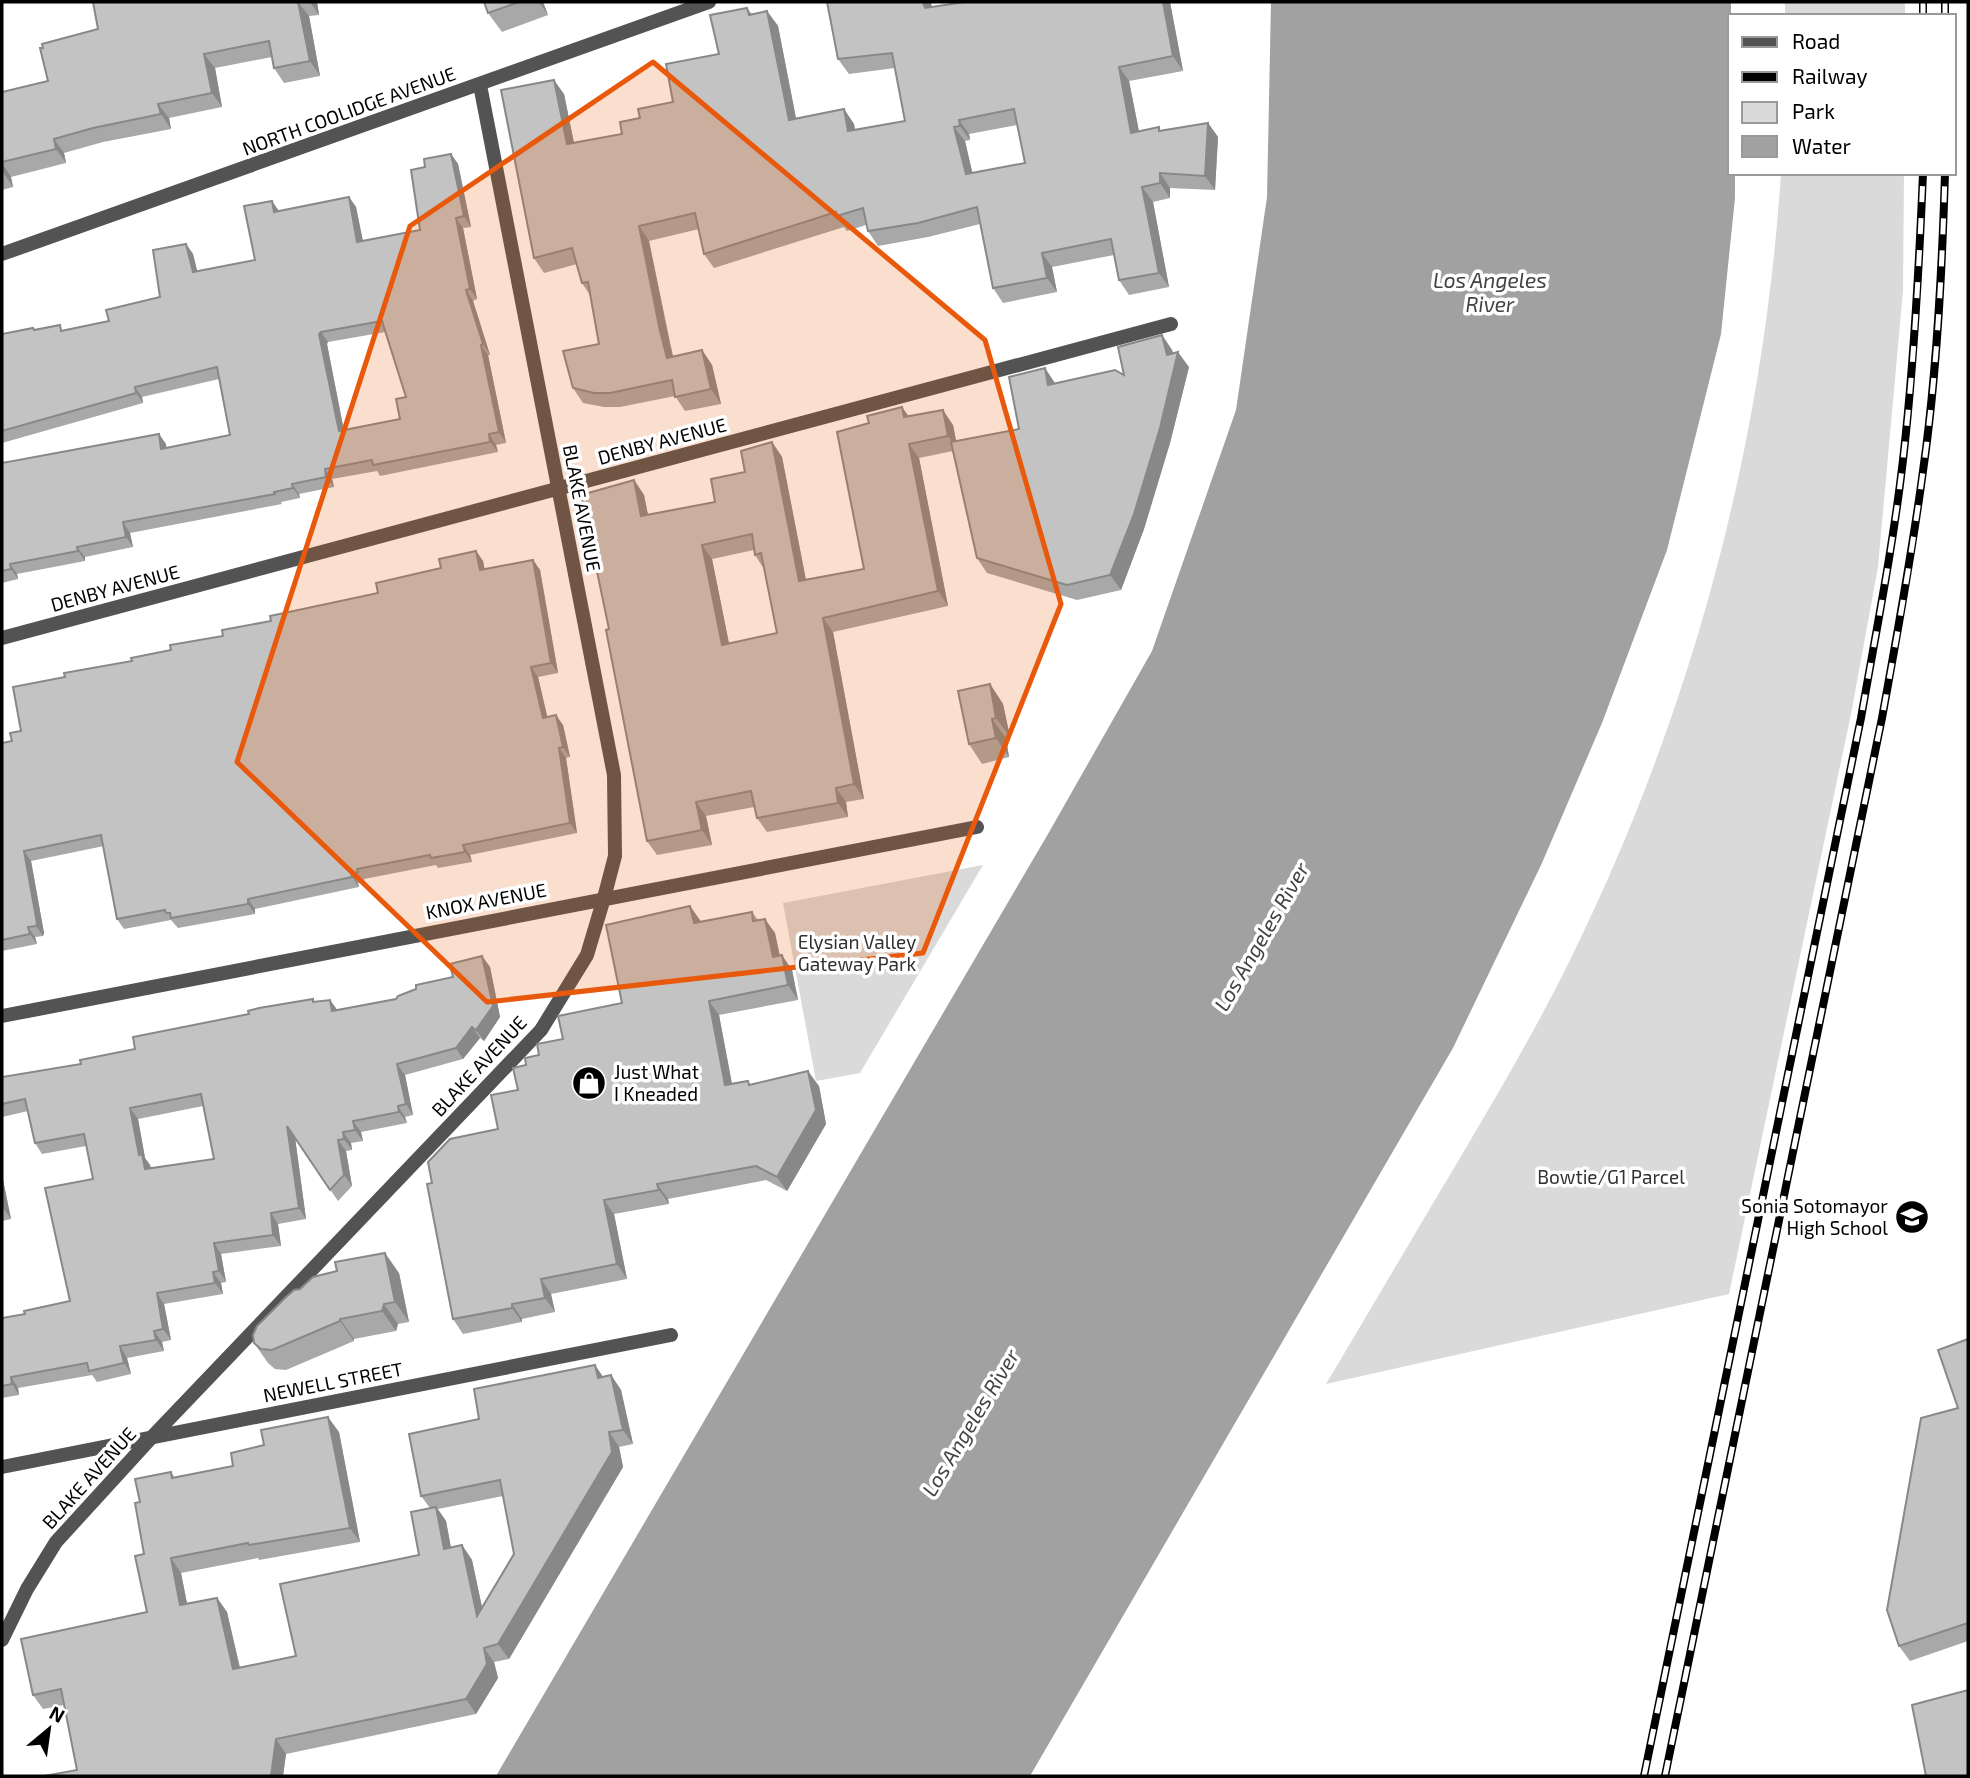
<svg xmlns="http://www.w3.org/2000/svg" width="1970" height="1778" font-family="'Exo 2',sans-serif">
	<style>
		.green { fill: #dadada }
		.water { fill: #a1a1a1 }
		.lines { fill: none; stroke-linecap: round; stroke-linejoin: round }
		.street { stroke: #535353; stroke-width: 14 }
		.rail-casing { stroke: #000; stroke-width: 8 }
		.rail { stroke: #fff; stroke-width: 5; stroke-dasharray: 16; stroke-linecap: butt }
		.wall { fill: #a8a8a8; fill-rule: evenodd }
		.shaded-wall { fill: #888 }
		.building { fill: #c3c3c3; stroke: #888; stroke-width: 2; fill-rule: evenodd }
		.marked { fill: #e8590c; fill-opacity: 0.2; stroke: #e8590c; stroke-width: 5; stroke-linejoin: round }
		.labels { text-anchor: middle; stroke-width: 7; stroke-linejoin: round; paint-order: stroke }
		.street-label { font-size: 19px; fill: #000; stroke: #fff }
		.park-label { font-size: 19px; fill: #313131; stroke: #fff }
		.poi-label { font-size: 19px; fill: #000; stroke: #fff; text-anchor: start }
		.water-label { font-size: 21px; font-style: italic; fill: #424242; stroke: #fff }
	</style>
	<rect width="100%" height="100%" fill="#fff"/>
	<g class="green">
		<rect x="1785" y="2" width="120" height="14"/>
		<path d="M1781,173H1904L1903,291L1878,567L1851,714L1729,1294L1326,1384C1370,1310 1413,1237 1457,1163C1496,1097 1535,1031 1569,962C1691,715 1763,448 1781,173Z"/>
		<polygon points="983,865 860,1073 816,1081 783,903"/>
	</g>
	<polygon class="water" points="1271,2 1731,2 1730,173 1735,173 1735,198 1721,334 1667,550 1602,723 1542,863 1453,1048 1030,1776 496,1776 1048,834 1152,651 1236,410 1267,197"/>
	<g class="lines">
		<g class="street">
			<polyline points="2,254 709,2"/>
			<polyline points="2,638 1171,324"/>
			<polyline points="2,1016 977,827"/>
			<polyline points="2,1467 671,1335"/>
			<polyline points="2,1640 27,1589 56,1542 151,1438 541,1030 587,955 604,898 615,856 614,775 480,85"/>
		</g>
		<g class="rail-casing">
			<g id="rail">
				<polyline points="1923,2 1923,16"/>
				<polyline points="1945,2 1945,16"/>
				<path d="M1644,1776L1861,718C1876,632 1893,547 1903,460C1914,365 1919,269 1923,173"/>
				<path d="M1665,1776L1882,718C1897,636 1912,554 1923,471C1937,373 1942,272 1945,173"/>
			</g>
		</g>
		<use href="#rail" class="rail"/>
	</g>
	<g class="wall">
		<polygon points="93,2 317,2 319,15 309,16 320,76 284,83 274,68 272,57 215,68 222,107 169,118 171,129 103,142 64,153 66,163 11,177 13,187 2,190 2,92 48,81 98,29"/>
		<polygon points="484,2 543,2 548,15 502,32 488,13"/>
		<path d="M965,2H1170L1183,71L1129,81L1139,131H1162L1208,123L1218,137L1215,190L1170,188V198L1153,202L1169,287L1129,295L1119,280L1114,255L1052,267L1057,292L1003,303L993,288L980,224L928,237L878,246L868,231L866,225L847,231L844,227L714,268L704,254L699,229L649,241L673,356L702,350L712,365L721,404L685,411L675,396L620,407H604L583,403L573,388L599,344L590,295L582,283L577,264L544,273L534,258L564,94L574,143L622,134L640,118L673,102L719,54L747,8L752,14L767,11L778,26L796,118L844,109L854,124L855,130L905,121L895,68L849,74L838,59L932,7ZM1017,125L1025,163L972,173L965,141L970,140L969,134Z"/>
		<path d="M451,154L458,164L471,227L463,228L477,299L473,301L490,355H488L506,443L496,445L498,452L380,476L377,471L332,479L334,487L299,494L300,498L281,502L282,504L130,533L133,547L85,557V561L17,574L18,579L2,583V455L3,462L166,444V448L230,435L219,379L142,397L143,403L2,443V334L33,328L35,330H64L109,321L160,297L186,244L193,254L197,271L255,260L279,211L349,197L356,207L363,241L420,230L425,167ZM385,332L406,397L400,419L344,430L327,344L328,342Z"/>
		<path d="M1162,335L1172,350L1173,353L1189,367L1170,443L1144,529L1121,590L1077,600L987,573L977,558L953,451L919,458L948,606L833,632L864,799L846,802L848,817L767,832L757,818L754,807L706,816L712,845L657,855L647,841L609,629L634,480L644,495L648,515L715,502L745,472L772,442L782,457L806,580L864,569L908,416L953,425L956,442L1019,429L1055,383L1124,375ZM754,550L755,555L764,569L777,633L729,643L712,559Z"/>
		<polygon points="476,551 483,561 484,569 533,560 540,570 558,673 538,677 547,717 563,725 570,757 566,758 577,833 470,855 472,862 438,868 436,865 364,879 365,882 358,883 359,887 255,909 255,914 178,928 171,920 124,929 117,919 104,846 31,861 44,933 43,936 35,937 37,944 2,951 2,743 12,741 21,731 65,677 132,661 223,636 271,621 378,593 441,568"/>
		<polygon points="990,684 1003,704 1010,737 1006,738 1009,757 982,764 969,744"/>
		<polygon points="752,912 758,920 775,933 780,956 792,970 798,1000 719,1015 732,1084 819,1086 826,1124 787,1191 766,1180 668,1199 669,1204 614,1214 627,1279 551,1294 555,1312 522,1319 522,1322 463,1334 453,1319 432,1183 498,1129 518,1090 526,1065 563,1039 622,1003 700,920 701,922"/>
		<path d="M482,956L490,967L500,1017L484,1041L480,1038L463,1059L405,1075L413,1115L405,1117L407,1123L361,1132L363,1141L351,1143L352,1150L346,1151L352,1186L338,1201L295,1138L306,1219L278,1224L281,1246L221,1254L226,1282L221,1283L223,1294L164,1304L171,1340L162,1342L164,1351L127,1358L131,1374L97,1382L92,1375L18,1388L19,1395L2,1398V1318L25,1314L70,1301L93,1179L86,1146L42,1154L35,1143L28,1111L2,1117V1077L81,1064L135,1049L249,1014L313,999L315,1002L330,1000L337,1010L396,999L453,977ZM203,1106L214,1159L151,1168L150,1165L145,1158L138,1119Z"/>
		<polygon points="2,1175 11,1219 2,1221"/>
		<polygon points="399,1273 409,1322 398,1324 396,1331 354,1339 354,1341 286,1370 275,1369 268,1363 254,1343"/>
		<polygon points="1968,1339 1968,1641 1910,1661 1899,1646 1958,1408"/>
		<path d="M595,1365L603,1377L611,1375L621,1390L633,1444L619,1447L623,1467L509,1659L494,1662L498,1678L476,1714L286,1754L283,1776H44L77,1770L64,1705L43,1709L33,1695L147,1612L144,1554L140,1502L171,1472L175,1478L233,1466L339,1432L360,1542L259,1560L258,1558L181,1573L187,1603L217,1598L227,1612L240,1667L296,1656L419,1555L430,1508L421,1496L479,1419ZM503,1496L514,1554L482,1607L472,1560L462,1545L451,1548L446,1521L438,1509Z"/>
	</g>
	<g class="shaded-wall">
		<polygon points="298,2 309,16 320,76 310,61"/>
		<polygon points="310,2 317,2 319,15"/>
		<polygon points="539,2 543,2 548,15"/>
		<polygon points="923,2 931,2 935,23 925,8"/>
		<polygon points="1163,2 1170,2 1183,71 1173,56"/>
		<polygon points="767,11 778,26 799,134 789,120"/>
		<polygon points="204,54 215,68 222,107 212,93"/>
		<polygon points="1119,67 1129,81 1142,147 1131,133"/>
		<polygon points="554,80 564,94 577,158 567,144"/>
		<polygon points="158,104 169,118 171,129 161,114"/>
		<polygon points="844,109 854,124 858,146 848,131"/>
		<polygon points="959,120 969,134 970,140 960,126"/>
		<polygon points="1208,123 1218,137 1215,190 1205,176"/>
		<polygon points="954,127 965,141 976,188 966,174"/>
		<polygon points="54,139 64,153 66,163 56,149"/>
		<polygon points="451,154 458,164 471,227 464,216"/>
		<polygon points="2,163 11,177 13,187 3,172"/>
		<polygon points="1160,173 1170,188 1170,198 1160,183"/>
		<polygon points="1142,187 1153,202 1169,287 1159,273"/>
		<polygon points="349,197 356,207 365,252 357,242"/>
		<polygon points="272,201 279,211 274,212"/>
		<polygon points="456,218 463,228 477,299 470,289"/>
		<polygon points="639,226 649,241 670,345 677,372 667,358 660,331"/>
		<polygon points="186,244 193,254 200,282 193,272"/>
		<polygon points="1042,253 1052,267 1057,292 1047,278"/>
		<polygon points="466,290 473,301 490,355 483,344"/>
		<polygon points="321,332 328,342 327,344 346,442 339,431 319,334"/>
		<polygon points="1162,335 1172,350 1176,362 1178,352 1189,367 1170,443 1144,529 1121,590 1110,575 1167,355"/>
		<polygon points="481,345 488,355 506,443 499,432"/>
		<polygon points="702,350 712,365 721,404 711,389"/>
		<polygon points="1045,368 1055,383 1048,385"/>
		<polygon points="135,387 142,397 143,403 136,393"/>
		<polygon points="902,407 912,421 904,417"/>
		<polygon points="943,410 953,425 958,450 948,436"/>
		<polygon points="159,434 166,444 168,460 161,449"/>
		<polygon points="489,434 496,445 498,452 490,442"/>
		<polygon points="772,442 782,457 809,596 799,581"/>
		<polygon points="909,444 919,458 948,606 938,591"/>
		<polygon points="325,469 332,479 334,487 326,477"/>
		<polygon points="634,480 644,495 651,530 641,516"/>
		<polygon points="292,484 299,494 300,498 293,488"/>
		<polygon points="123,522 130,533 133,547 126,537"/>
		<polygon points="702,545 712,559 732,659 722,645"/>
		<polygon points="77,547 85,557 85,561 78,551"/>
		<polygon points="476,551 483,561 487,580 480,570"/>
		<polygon points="533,560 540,570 558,673 551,663"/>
		<polygon points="10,564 17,574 18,579 11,569"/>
		<polygon points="823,618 833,632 864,799 854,784"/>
		<polygon points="531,667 538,677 550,728 543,718"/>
		<polygon points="990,684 1003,704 1010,737 996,718"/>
		<polygon points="556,715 563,725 570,757 563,747"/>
		<polygon points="992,719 1006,738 1009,757 996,738"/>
		<polygon points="559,748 566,758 577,833 570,823"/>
		<polygon points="836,788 846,802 848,817 838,803"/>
		<polygon points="696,802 706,816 712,845 702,830"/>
		<polygon points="463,845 470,855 472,862 465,852"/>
		<polygon points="24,851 31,861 44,933 43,936 36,926"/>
		<polygon points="351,873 358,883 359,887 352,877"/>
		<polygon points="248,899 255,909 255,914 248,904"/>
		<polygon points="690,906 700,920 704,938 694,923"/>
		<polygon points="765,919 775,933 783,972 773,957"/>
		<polygon points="28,927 35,937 37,944 30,934"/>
		<polygon points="782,955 792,970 798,1000 788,985"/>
		<polygon points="482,956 490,967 500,1017 484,1041 476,1030"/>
		<polygon points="330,1000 338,1011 332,1011"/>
		<polygon points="709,1001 719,1015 735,1100 725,1085"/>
		<polygon points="472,1027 480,1038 463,1059 456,1048"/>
		<polygon points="397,1064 405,1075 413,1115 406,1104"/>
		<polygon points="808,1071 819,1086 826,1124 787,1191 777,1177"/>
		<polygon points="398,1106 405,1117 407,1123 399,1112"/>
		<polygon points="130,1108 138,1119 145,1158 150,1165 153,1180 145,1169 139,1155"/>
		<polygon points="353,1121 361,1132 363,1141 355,1130"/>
		<polygon points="287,1126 295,1137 306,1219 299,1208"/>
		<polygon points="343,1132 351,1143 352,1150 344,1139"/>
		<polygon points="338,1140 346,1151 352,1186 344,1175"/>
		<polygon points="2,1175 11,1219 3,1208 2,1201"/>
		<polygon points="657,1184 668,1199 669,1204 659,1190"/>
		<polygon points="604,1200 614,1214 627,1279 617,1264"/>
		<polygon points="271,1213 278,1224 281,1246 273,1235"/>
		<polygon points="214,1243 221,1254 226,1282 219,1271"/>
		<polygon points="385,1253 399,1273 409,1322 395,1302"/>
		<polygon points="213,1272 221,1283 223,1294 215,1283"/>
		<polygon points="541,1279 551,1294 555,1312 545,1298"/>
		<polygon points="157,1293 164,1304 171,1340 163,1329"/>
		<polygon points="384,1304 398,1324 396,1331 382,1311"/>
		<polygon points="512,1304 522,1319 522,1322 512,1308"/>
		<polygon points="340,1319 354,1339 354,1341 340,1321"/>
		<polygon points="154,1331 162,1342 164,1351 156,1340"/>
		<polygon points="120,1346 127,1358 131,1374 124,1363"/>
		<polygon points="595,1365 605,1380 598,1378"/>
		<polygon points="611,1375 621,1390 633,1444 623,1430"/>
		<polygon points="11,1377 18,1388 19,1395 12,1384"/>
		<polygon points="328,1417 339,1432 360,1542 350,1528"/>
		<polygon points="609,1432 619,1447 623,1467 509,1659 498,1644"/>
		<polygon points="436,1507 446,1521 454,1564 444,1549"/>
		<polygon points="462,1545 472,1560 487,1631 477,1616"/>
		<polygon points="171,1558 181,1573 190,1619 180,1605"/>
		<polygon points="217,1598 227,1612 243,1683 233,1669"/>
		<polygon points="484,1648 494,1662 498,1678 476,1714 466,1699"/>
		<polygon points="276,1739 286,1754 283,1776 271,1776"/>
	</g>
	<g class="building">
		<polygon points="93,2 300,2 298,2 310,61 274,68 269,41 204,54 212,93 158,104 161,114 93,128 54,139 56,149 2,162 2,92 48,81 40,48 43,48 42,44 98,29"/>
		<polygon points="484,2 519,2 488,13"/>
		<path d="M827,2H923L925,8L965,2H1163L1173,56L1119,67L1131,133L1159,127V131L1208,123L1205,176L1160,173V183L1142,187L1159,273L1119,280L1111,239L1042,253L1047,278L993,288L977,207L918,223L868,231L863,208L837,216L836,212L704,254L695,213L639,226L660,331L667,358L702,350L711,389L675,397L672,380L610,393H594L573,388L563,351L599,344L588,282L582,283L572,248L534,258L501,90L554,80L567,144L622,134L620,122L640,118L638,109L673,102L666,64L719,54L710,15L747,8L749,15L767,11L789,120L844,109L848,131L905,121L892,53L838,59ZM1014,109L1025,163L966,174L954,127L960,126L959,120Z"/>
		<path d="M451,154L464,216L456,218L470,289L466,290L483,344L481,345L499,432L489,434L490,442L373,465L372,460L325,469L326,477L292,484L293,488L274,492L275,494L123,522L126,537L77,547L78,551L10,564L11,569L2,571V463L159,434L161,449L230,435L217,367L135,387L136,393L2,431V334L33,328L34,330L60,325L61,331L109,321L106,310L160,297L153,250L186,244L193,272L255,260L244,206L272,201L274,212L349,197L357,242L420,230L411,170L425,167L424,159ZM382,321L406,397L396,399L400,419L339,431L319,334L321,332Z"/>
		<polygon points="1162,335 1167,355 1178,352 1160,428 1134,514 1110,575 1067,585 977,558 951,442 1019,429 1009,377 1045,368 1048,385 1115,370 1124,375 1118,347"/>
		<path d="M902,407L904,417L943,410L948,436L909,444L938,591L823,618L854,784L836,788L838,803L757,818L751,791L696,802L702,830L647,841L606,630L609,629L581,495L634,480L641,516L715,502L711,479L745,472L741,451L772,442L799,581L864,569L837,432L869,423L867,416ZM752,534L755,555L761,553L777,633L722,645L702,545Z"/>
		<polygon points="476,551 480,570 533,560 551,663 531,667 543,718 556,715 563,747 559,748 570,823 463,845 465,852 431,858 430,855 357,869 358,872 351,873 352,877 248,899 248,904 171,918 170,913 166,913 165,910 117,919 101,835 24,851 37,923 36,926 28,927 30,934 2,940 2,743 12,741 10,733 21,731 13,687 65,677 64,673 132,661 131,658 171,650 170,645 223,636 222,630 271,621 270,616 378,593 376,583 441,568 439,559"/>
		<polygon points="990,684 996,718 992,719 996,738 969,744 958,691"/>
		<polygon points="690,906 694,923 752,912 753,921 765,919 773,957 782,955 788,985 709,1001 725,1085 748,1081 749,1085 808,1071 816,1110 777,1177 756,1166 657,1184 659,1190 604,1200 617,1264 541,1279 545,1298 512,1304 512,1308 453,1319 427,1184 432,1183 428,1162 450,1139 498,1129 491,1095 518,1090 513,1068 526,1065 525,1058 539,1055 537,1044 563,1039 558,1016 622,1003 606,925"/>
		<path d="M482,956L493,1006L476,1030L472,1027L456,1048L397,1064L406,1104L398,1106L399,1112L353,1121L355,1130L343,1132L344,1139L338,1140L344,1175L330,1190L287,1126L299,1208L271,1213L273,1235L214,1243L219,1271L213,1272L215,1283L157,1293L163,1329L154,1331L156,1340L120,1346L124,1363L89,1371L87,1363L11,1377L12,1384L2,1386V1318L25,1314L24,1311L70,1301L45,1188L93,1179L84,1134L35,1143L25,1099L2,1104V1077L81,1064L80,1060L135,1049L133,1037L249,1014L248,1011L259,1008L313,999V1002L330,1000L332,1011L396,999L398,996L416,989V985L453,977L450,964ZM201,1094L214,1159L145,1169L142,1154L139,1155L130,1108Z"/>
		<polygon points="385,1253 395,1302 384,1304 382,1311 340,1319 340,1321 272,1350 261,1349 254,1343 253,1335 257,1326 285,1298 294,1290 300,1289 313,1277 337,1271 335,1262"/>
		<polygon points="1968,1339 1968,1623 1899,1646 1887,1610 1921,1418 1958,1408 1938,1350"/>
		<polygon points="595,1365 598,1378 611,1375 623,1430 609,1432 612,1452 498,1644 484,1648 487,1664 466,1699 276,1739 271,1776 44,1776 77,1770 61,1689 33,1695 21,1639 147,1612 135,1556 144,1554 135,1503 140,1502 135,1479 171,1472 172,1478 233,1466 231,1453 264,1445 261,1430 328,1417 350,1528 249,1545 248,1543 171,1558 180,1605 217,1598 233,1669 296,1656 280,1584 419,1555 411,1512 436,1507 444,1549 462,1545 477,1616 514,1554 500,1480 421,1496 409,1434 479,1419 474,1389"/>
		<polygon points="1968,1690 1968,1776 1926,1776 1912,1705"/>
	</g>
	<path class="marked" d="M653,62L985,340L1061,604L923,953L487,1002L237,762L410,226Z"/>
	<defs>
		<g id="shop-disc" transform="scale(1.75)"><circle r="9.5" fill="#000" stroke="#fff"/><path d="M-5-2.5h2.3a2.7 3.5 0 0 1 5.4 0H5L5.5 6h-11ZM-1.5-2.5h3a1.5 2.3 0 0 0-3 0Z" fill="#fff"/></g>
		<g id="school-disc" transform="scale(1.75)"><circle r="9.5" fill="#000" stroke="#fff"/><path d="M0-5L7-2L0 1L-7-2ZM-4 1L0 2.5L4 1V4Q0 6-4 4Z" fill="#fff"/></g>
	</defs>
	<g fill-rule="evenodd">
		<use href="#shop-disc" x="589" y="1083"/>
		<use href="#school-disc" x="1912" y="1217"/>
	</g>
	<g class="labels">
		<g class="street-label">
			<text transform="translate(349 111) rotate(-20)" y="7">NORTH COOLIDGE AVENUE</text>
			<text transform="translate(662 441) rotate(-15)" y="7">DENBY AVENUE</text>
			<text transform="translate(582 508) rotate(79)" y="7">BLAKE AVENUE</text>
			<text transform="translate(115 588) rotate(-15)" y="7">DENBY AVENUE</text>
			<text transform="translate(486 901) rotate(-11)" y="7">KNOX AVENUE</text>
			<text transform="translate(479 1066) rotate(-47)" y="7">BLAKE AVENUE</text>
			<text transform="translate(333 1382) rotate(-11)" y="7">NEWELL STREET</text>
			<text transform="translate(89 1478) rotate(-48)" y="7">BLAKE AVENUE</text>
		</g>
		<g class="park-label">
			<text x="857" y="949">Elysian Valley<tspan x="857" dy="22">Gateway Park</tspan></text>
			<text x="1611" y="1184">Bowtie/G1 Parcel</text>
		</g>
		<g class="poi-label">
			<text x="614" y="1079">Just What<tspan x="614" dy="22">I Kneaded</tspan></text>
			<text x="1888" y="1213" text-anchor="end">Sonia Sotomayor<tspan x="1888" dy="22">High School</tspan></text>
		</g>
		<g class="water-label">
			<text x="1490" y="288">Los Angeles<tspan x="1490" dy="24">River</tspan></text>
			<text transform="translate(1262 937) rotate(-60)" y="7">Los Angeles River</text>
			<text transform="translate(971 1423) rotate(-59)" y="7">Los Angeles River</text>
		</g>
	</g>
	<rect width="1970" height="1778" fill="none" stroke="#000000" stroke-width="7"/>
	<rect x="1728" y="14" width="228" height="161" fill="#ffffff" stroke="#999999" stroke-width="2"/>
	<rect x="1742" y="37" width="35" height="10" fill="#535353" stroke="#999999" stroke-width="2"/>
	<text x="1792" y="49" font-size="21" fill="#000000">Road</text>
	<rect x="1742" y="72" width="35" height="10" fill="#000000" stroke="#999999" stroke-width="2"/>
	<text x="1792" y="84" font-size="21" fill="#000000">Railway</text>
	<rect x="1742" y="102" width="35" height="21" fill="#dadada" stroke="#999999" stroke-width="2"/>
	<text x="1792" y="119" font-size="21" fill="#000000">Park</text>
	<rect x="1742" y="136" width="35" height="21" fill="#a1a1a1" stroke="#999999" stroke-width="2"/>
	<text x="1792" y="154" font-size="21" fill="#000000">Water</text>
	<g transform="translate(49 1729) rotate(29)" stroke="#ffffff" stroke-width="5" paint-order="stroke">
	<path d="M0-5L12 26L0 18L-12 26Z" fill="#000000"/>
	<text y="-10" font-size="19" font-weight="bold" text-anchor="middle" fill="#000000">N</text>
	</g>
</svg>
